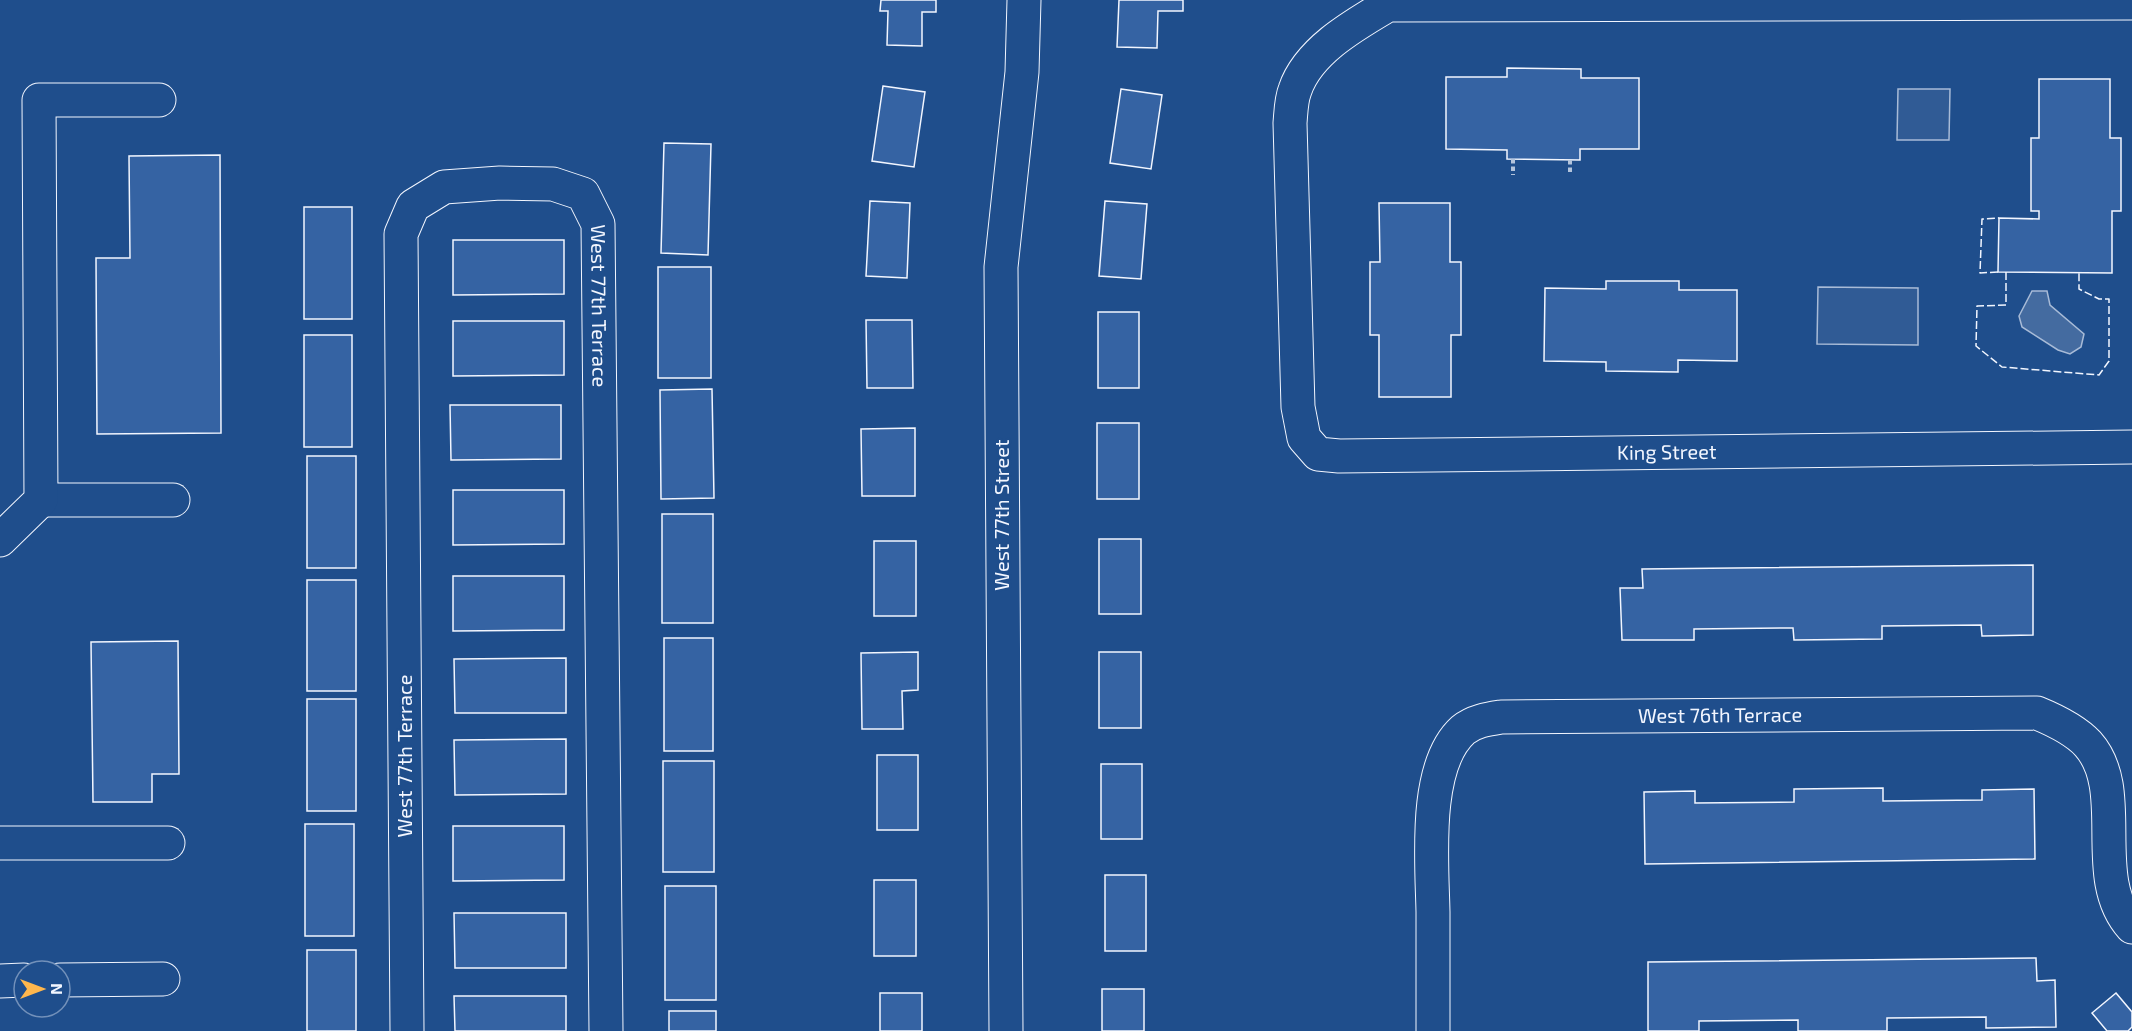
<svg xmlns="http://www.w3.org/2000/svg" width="2132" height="1031" font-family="'Exo 2',sans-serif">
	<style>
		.built { fill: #305b95; stroke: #a8bbd7; stroke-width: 1.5 }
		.water { fill: #446ba0; stroke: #a8bbd7; stroke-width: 1.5 }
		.building { fill: #3563a3; stroke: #f2f6ff; stroke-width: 1.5 }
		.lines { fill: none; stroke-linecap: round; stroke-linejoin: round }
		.minor-casing { stroke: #f2f6ff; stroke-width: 35 }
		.path { stroke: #b3c4dc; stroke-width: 4; stroke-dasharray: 4.5 3; stroke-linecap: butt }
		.minor { stroke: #1f4e8c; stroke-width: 33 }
		.fence { stroke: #f2f6ff; stroke-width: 1.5; stroke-dasharray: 8 3; stroke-linecap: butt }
		.labels { text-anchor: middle; stroke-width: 4.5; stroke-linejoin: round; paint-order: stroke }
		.street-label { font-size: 20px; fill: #f2f6ff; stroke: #1f4e8c }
	</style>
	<rect width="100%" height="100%" fill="#1f4e8c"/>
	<g class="built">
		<polygon points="1898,89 1950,89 1949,140 1897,140"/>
		<polygon points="1818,287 1918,288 1918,345 1817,344"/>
	</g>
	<polygon class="water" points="2032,291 2047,291 2050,305 2084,334 2081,347 2070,354 2058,350 2022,327 2019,316"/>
	<g class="building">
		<polygon points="881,0 936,0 936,12 922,12 922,46 887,45 888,11 880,11"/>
		<polygon points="1119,0 1183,0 1183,11 1158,11 1157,48 1117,47"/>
		<polygon points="1507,68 1581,69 1581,78 1639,78 1639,149 1580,149 1580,160 1507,159 1507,150 1446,149 1446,77 1507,77"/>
		<polygon points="2039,79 2110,79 2110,138 2121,138 2121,211 2112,211 2112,273 1998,272 1999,218 2039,219 2039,211 2031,211 2031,138 2039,138"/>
		<polygon points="883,86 925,92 914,167 872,161"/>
		<polygon points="1121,89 1162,95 1151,169 1110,163"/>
		<polygon points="664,143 711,144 708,255 661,253"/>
		<polygon points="220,155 221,433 97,434 96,258 130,258 129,156"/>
		<polygon points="870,201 910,203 907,278 866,276"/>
		<polygon points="1105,201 1147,204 1141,279 1099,276"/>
		<polygon points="1379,203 1450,203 1450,262 1461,262 1461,335 1451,335 1451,397 1379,397 1379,335 1370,335 1370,262 1380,262"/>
		<rect x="304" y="207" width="48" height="112"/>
		<polygon points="453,240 564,240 564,294 453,295"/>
		<rect x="658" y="267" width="53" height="111"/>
		<polygon points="1606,281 1679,281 1679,290 1737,290 1737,361 1678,360 1678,372 1606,371 1606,362 1544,361 1545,288 1606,289"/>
		<rect x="1098" y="312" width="41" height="76"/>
		<polygon points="866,320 912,320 913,388 867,388"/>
		<polygon points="453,321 564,321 564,375 453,376"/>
		<rect x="304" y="335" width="48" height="112"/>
		<polygon points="712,389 714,498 661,499 660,390"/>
		<polygon points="450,405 561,405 561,459 451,460"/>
		<rect x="1097" y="423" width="42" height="76"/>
		<polygon points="915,428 915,496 862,496 861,429"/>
		<rect x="307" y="456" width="49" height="112"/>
		<polygon points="453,490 564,490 564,544 453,545"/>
		<rect x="662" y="514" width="51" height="109"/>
		<rect x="1099" y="539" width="42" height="75"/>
		<rect x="874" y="541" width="42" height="75"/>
		<polygon points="2033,565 2033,635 1982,636 1981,625 1882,626 1882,639 1794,640 1793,628 1782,628 1694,629 1694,640 1622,640 1620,588 1643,588 1642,569"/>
		<polygon points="453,576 564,576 564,630 453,631"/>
		<rect x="307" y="580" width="49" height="111"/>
		<rect x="664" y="638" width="49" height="113"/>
		<polygon points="178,641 179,774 152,774 152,802 93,802 91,642"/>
		<polygon points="918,652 918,690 902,691 903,729 862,729 861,653"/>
		<rect x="1099" y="652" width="42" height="76"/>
		<polygon points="566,658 566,713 455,713 454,659"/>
		<rect x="307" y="699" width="49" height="112"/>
		<polygon points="566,739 566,794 455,795 454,740"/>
		<rect x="877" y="755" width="41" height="75"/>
		<rect x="663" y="761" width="51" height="111"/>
		<rect x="1101" y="764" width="41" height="75"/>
		<polygon points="1883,788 1883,801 1982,800 1982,790 2034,789 2035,859 1645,864 1644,792 1695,791 1695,803 1794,802 1794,789"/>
		<rect x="305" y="824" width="49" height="112"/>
		<polygon points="453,826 564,826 564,880 453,881"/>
		<rect x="1105" y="875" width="41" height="76"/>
		<rect x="874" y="880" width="42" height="76"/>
		<rect x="665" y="886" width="51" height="114"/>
		<polygon points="454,913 566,913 566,968 455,968"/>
		<rect x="307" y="950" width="49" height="81"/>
		<polygon points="2036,958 2037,981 2055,980 2056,1027 1986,1028 1986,1017 1887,1018 1887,1031 1798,1031 1798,1020 1699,1021 1699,1031 1648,1031 1648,962"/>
		<rect x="1102" y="989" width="42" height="42"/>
		<rect x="880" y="993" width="42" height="38"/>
		<polygon points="2116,993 2132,1012 2132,1027 2128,1031 2107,1031 2092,1013"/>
		<polygon points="454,996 566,996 566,1031 455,1031"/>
		<rect x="669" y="1011" width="47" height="20"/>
	</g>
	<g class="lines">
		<g class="minor-casing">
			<g id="minor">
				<path id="s1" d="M2132,3L1388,5C1354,25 1308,51 1295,90C1291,100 1291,112 1290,123L1298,407L1304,438L1318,454L1339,456L2132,447"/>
				<polyline points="41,500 173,500"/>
				<polyline points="0,540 41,500 39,100 159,100"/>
				<polyline points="0,843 168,843"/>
				<polyline points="60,980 163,979"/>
				<polyline points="0,981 24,980"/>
				<path id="s2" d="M407,1031L401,234L413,206L444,187L500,183L553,184L583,194L598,224L606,1031"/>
				<polyline points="1006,1031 1001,267 1022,72 1024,0"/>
				<path id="s3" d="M1433,1031C1433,991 1433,951 1433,912C1432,862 1423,766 1463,730C1474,721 1488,719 1501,717L2037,713C2054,720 2075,730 2088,744C2130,791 2087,877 2132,927"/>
			</g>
		</g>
		<g class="path">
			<polyline points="1513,159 1513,175"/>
			<polyline points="1570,160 1570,175"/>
		</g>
		<use href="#minor" class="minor"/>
		<g class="fence">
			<polyline points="1998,272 1980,273 1982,219 1999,218"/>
			<polyline points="2006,272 2006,305 1977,306 1976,346 2002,367 2099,375 2109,361 2109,299 2099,299 2079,289 2079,273"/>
		</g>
	</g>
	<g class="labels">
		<g class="street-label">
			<text dy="7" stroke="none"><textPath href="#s2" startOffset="1120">West 77th Terrace</textPath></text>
			<text dy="7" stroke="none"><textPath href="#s1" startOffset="1592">King Street</textPath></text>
			<text transform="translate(1002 515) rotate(-90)" y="7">West 77th Street</text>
			<text dy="7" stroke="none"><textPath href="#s3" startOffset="568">West 76th Terrace</textPath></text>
			<text transform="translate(405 756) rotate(-90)" y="7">West 77th Terrace</text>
		</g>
	</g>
	<g transform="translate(42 989) rotate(90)"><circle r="28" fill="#1f4e8c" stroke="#7391ba" stroke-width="1.5"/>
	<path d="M0-4.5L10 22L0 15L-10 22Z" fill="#ffb74d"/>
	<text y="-9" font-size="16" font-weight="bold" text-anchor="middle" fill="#f2f6ff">N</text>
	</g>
</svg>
